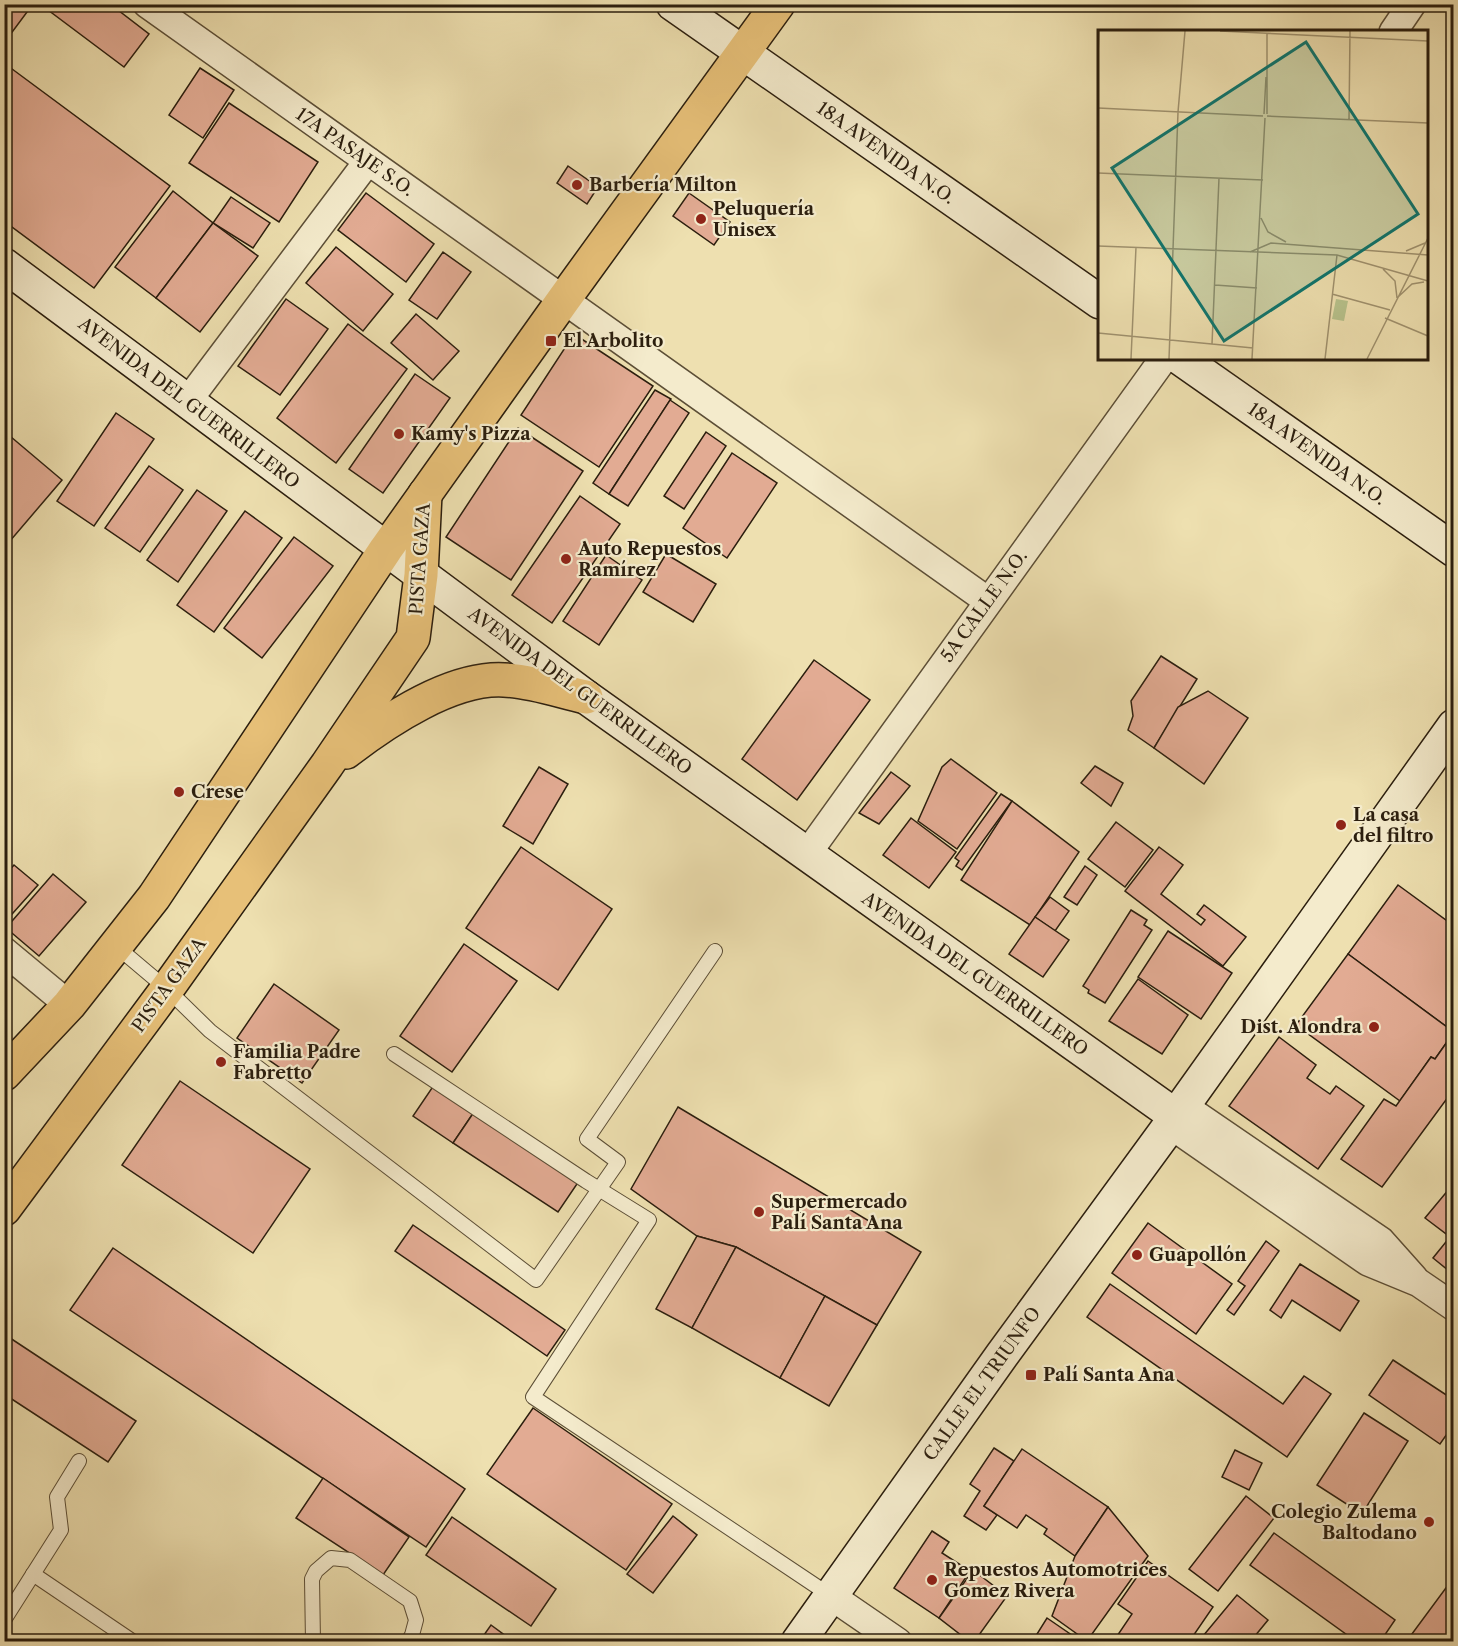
<svg xmlns="http://www.w3.org/2000/svg" width="1458" height="1646" font-family="'Libre Caslon Text',serif">
	<style>
		.building { fill: #e2ab93; stroke: #2b1e0e; stroke-width: 1.5 }
		.lines { fill: none; stroke-linecap: round; stroke-linejoin: round }
		.lane-casing { stroke: #5c4e36; stroke-width: 16 }
		.street-casing { stroke: #5c4e36; stroke-width: 30 }
		.secondary-casing { stroke: #2b1e0e; stroke-width: 36 }
		.primary-casing { stroke: #2b1e0e; stroke-width: 36 }
		.lane { stroke: #f4ebcc; stroke-width: 14 }
		.street { stroke: #f4ebcc; stroke-width: 27 }
		.secondary { stroke: #f4ebcc; stroke-width: 33 }
		.primary { stroke: #e7c078; stroke-width: 33 }
		.poi-dot { fill: #8f2418; stroke: #f4ebcc; stroke-width: 2 }
		.labels { text-anchor: middle; stroke-width: 4.5; stroke-linejoin: round; paint-order: stroke }
		.street-label { font-size: 18px; fill: #2b1e0e; stroke: #f4ebcc }
		.poi-label { font-size: 18px; font-weight: bold; fill: #2b1e0e; stroke: #f4ebcc; text-anchor: start }
		.inset-road { fill: none; stroke: #a0926f; stroke-width: 1.5 }
		.view { fill: #0f766e; fill-opacity: 0.15; stroke: #0f766e; stroke-width: 3 }
		.inset-edge { fill: none; stroke: #2b1e0e; stroke-width: 3 }
	</style>
	<rect width="100%" height="100%" fill="#eee0b0"/>
	<filter id="stains"><feTurbulence type="fractalNoise" baseFrequency=".00333" numOctaves="4"/><feColorMatrix values="0 0 0 0 .2 0 0 0 0 .09 0 0 0 0 .02 0 0 0 .5 -.17"/></filter>
	<radialGradient id="worn" r=".72"><stop offset=".6" stop-color="#630" stop-opacity="0"/><stop offset="1" stop-color="#630" stop-opacity=".3"/></radialGradient>
	<g class="building">
		<polygon points="4,4 33,4 4,43"/>
		<polygon points="40,4 110,4 149,34 124,67"/>
		<polygon points="4,63 170,186 94,288 4,221"/>
		<polygon points="200,68 234,90 203,138 169,115"/>
		<polygon points="229,103 318,162 279,222 189,163"/>
		<polygon points="568,166 598,187 587,204 557,183"/>
		<polygon points="173,191 213,223 156,298 115,267"/>
		<polygon points="366,193 434,244 406,282 338,230"/>
		<polygon points="689,193 730,222 714,245 673,216"/>
		<polygon points="231,197 270,223 253,248 213,223"/>
		<polygon points="213,223 258,256 200,332 156,298"/>
		<polygon points="336,247 393,294 363,331 306,283"/>
		<polygon points="443,252 471,272 437,319 409,300"/>
		<polygon points="286,299 328,329 280,395 238,366"/>
		<polygon points="416,314 459,351 433,380 391,343"/>
		<polygon points="348,324 407,369 336,463 277,418"/>
		<polygon points="574,334 653,386 599,467 521,415"/>
		<polygon points="415,374 450,398 383,493 349,469"/>
		<polygon points="655,390 671,399 609,494 593,483"/>
		<polygon points="670,400 689,413 628,506 609,494"/>
		<polygon points="116,413 154,439 94,526 57,501"/>
		<polygon points="518,428 583,471 511,580 446,537"/>
		<polygon points="4,431 62,480 4,548"/>
		<polygon points="706,432 726,446 684,509 664,496"/>
		<polygon points="732,453 777,483 727,558 683,528"/>
		<polygon points="149,466 183,490 140,552 105,528"/>
		<polygon points="197,490 227,511 178,582 147,560"/>
		<polygon points="580,496 620,524 552,623 512,595"/>
		<polygon points="245,511 282,538 214,632 177,605"/>
		<polygon points="294,537 333,566 262,658 224,628"/>
		<polygon points="666,554 716,584 693,622 643,592"/>
		<polygon points="606,555 642,580 599,645 563,621"/>
		<polygon points="1161,656 1197,679 1154,748 1128,730 1133,716 1131,701"/>
		<polygon points="814,660 870,700 797,800 742,759"/>
		<polygon points="1208,691 1248,718 1204,784 1154,748 1178,707"/>
		<polygon points="951,759 997,793 957,849 918,821 942,767"/>
		<polygon points="1095,766 1123,783 1111,806 1081,783"/>
		<polygon points="539,767 568,784 533,844 503,826"/>
		<polygon points="891,772 910,786 879,824 859,813"/>
		<polygon points="1001,794 1012,801 962,870 956,866 959,861 955,858"/>
		<polygon points="1012,801 1079,852 1030,925 961,880"/>
		<polygon points="911,818 956,852 929,888 883,855"/>
		<polygon points="1116,822 1153,850 1125,887 1088,859"/>
		<polygon points="521,847 612,909 558,990 466,928"/>
		<polygon points="1159,847 1183,865 1161,894 1201,925 1205,920 1197,914 1204,905 1246,937 1223,966 1125,891"/>
		<polygon points="14,865 38,885 4,923 4,876"/>
		<polygon points="1085,866 1097,875 1077,905 1064,897"/>
		<polygon points="53,874 86,902 39,956 6,928"/>
		<polygon points="1398,885 1454,926 1454,1046 1447,1042 1451,1030 1348,954"/>
		<polygon points="1050,897 1069,911 1055,931 1035,917"/>
		<polygon points="1131,910 1147,920 1144,925 1152,930 1105,1003 1088,993 1089,990 1083,986"/>
		<polygon points="1035,917 1069,940 1043,977 1009,954"/>
		<polygon points="1168,931 1232,973 1201,1019 1138,977"/>
		<polygon points="464,944 517,981 452,1072 400,1036"/>
		<polygon points="1348,954 1451,1030 1447,1042 1435,1059 1431,1057 1400,1101 1296,1025"/>
		<polygon points="4,965 15,974 4,986"/>
		<polygon points="1138,979 1188,1015 1162,1054 1109,1021"/>
		<polygon points="274,984 339,1030 302,1083 237,1038"/>
		<polygon points="1279,1037 1316,1065 1307,1078 1330,1094 1336,1086 1364,1106 1318,1169 1229,1106"/>
		<polygon points="1447,1042 1454,1046 1454,1089 1382,1187 1341,1159 1384,1099 1396,1106 1431,1057 1435,1059"/>
		<polygon points="180,1081 310,1169 253,1253 122,1165"/>
		<polygon points="434,1085 474,1112 453,1143 413,1116"/>
		<polygon points="678,1107 921,1252 877,1325 736,1247 697,1236 631,1189"/>
		<polygon points="474,1112 579,1181 558,1212 453,1143"/>
		<polygon points="1454,1183 1454,1275 1433,1258 1450,1237 1425,1218"/>
		<polygon points="1148,1223 1232,1284 1196,1334 1112,1273"/>
		<polygon points="413,1225 565,1330 547,1356 395,1251"/>
		<polygon points="697,1236 736,1247 692,1328 656,1309"/>
		<polygon points="1266,1241 1279,1251 1234,1315 1227,1310 1245,1286 1238,1281"/>
		<polygon points="736,1247 825,1296 780,1378 692,1328"/>
		<polygon points="113,1248 465,1489 426,1547 70,1310"/>
		<polygon points="1300,1264 1359,1301 1340,1331 1292,1300 1281,1318 1270,1310"/>
		<polygon points="1110,1284 1283,1404 1304,1376 1331,1394 1287,1457 1087,1317"/>
		<polygon points="825,1296 877,1325 829,1406 780,1378"/>
		<polygon points="4,1334 136,1421 108,1462 4,1394"/>
		<polygon points="1393,1360 1454,1400 1454,1424 1440,1444 1369,1395"/>
		<polygon points="533,1408 672,1504 626,1570 487,1474"/>
		<polygon points="1364,1413 1408,1441 1362,1514 1317,1485"/>
		<polygon points="994,1448 1014,1461 984,1506 997,1515 986,1530 964,1516 980,1491 970,1484"/>
		<polygon points="1022,1449 1108,1507 1075,1556 1044,1534 1047,1529 1026,1515 1017,1528 984,1506"/>
		<polygon points="1235,1450 1262,1463 1249,1490 1222,1477"/>
		<polygon points="323,1478 409,1537 383,1575 296,1518"/>
		<polygon points="1246,1496 1274,1518 1218,1591 1189,1569"/>
		<polygon points="1108,1507 1148,1556 1087,1641 1052,1616 1075,1556"/>
		<polygon points="673,1516 697,1535 653,1593 627,1574"/>
		<polygon points="452,1517 556,1589 531,1626 426,1555"/>
		<polygon points="932,1531 949,1542 942,1553 970,1571 939,1618 894,1588"/>
		<polygon points="1274,1533 1395,1620 1380,1642 1357,1642 1250,1565"/>
		<polygon points="1148,1561 1213,1607 1189,1642 1113,1642 1132,1614 1118,1604"/>
		<polygon points="973,1570 1007,1596 974,1642 970,1642 939,1618"/>
		<polygon points="1454,1577 1454,1642 1406,1642"/>
		<polygon points="1237,1595 1268,1620 1250,1642 1198,1642"/>
		<polygon points="1047,1618 1079,1640 1078,1642 1032,1642"/>
		<polygon points="491,1625 514,1642 479,1642"/>
	</g>
	<g class="lines">
		<g class="lane-casing">
			<g id="lane">
				<polyline points="116,946 167,989 210,1031 536,1280 618,1162 587,1139 715,951"/>
				<polyline points="394,1054 586,1181 649,1220 533,1397 831,1596"/>
				<polyline points="33,1574 132,1641"/>
				<polyline points="4,1620 61,1530 57,1497 79,1461"/>
				<polyline points="313,1642 312,1579 316,1571 331,1558 350,1560 410,1601 416,1620 412,1635 408,1642"/>
			</g>
		</g>
		<g class="street-casing">
			<g id="street">
				<polyline points="147,4 988,601"/>
				<polyline points="1393,32 1412,4"/>
				<polyline points="187,402 368,161"/>
				<polyline points="807,854 1164,358"/>
				<polyline points="4,951 69,1005"/>
				<polyline points="1192,1112 1381,1241 1414,1278"/>
				<polyline points="1179,1131 1368,1262 1419,1283 1454,1307"/>
				<polyline points="831,1596 898,1642"/>
			</g>
		</g>
		<g class="secondary-casing">
			<g id="secondary">
				<polyline points="673,4 1100,302"/>
				<polyline points="4,265 586,697 1163,1107"/>
				<polyline points="1180,358 1454,550"/>
				<polyline points="1185,1103 1454,726"/>
				<polyline points="798,1642 1002,1355 1168,1128"/>
			</g>
		</g>
		<g class="primary-casing">
			<g id="primary">
				<path d="M346,752C386,721 452,677 504,680C532,681 559,691 586,697"/>
				<polyline points="4,1074 69,1005 154,897 386,549 564,299 778,4"/>
				<polyline points="4,1209 167,989 327,765 413,638 421,575 425,494"/>
			</g>
		</g>
		<use href="#lane" class="lane"/>
		<use href="#street" class="street"/>
		<use href="#secondary" class="secondary"/>
		<use href="#primary" class="primary"/>
	</g>
	<g class="poi-dot">
		<circle cx="577" cy="185" r="6"/>
		<circle cx="701" cy="219" r="6"/>
		<rect x="545" y="335" width="12" height="12" rx="3"/>
		<circle cx="399" cy="434" r="6"/>
		<circle cx="566" cy="559" r="6"/>
		<circle cx="179" cy="792" r="6"/>
		<circle cx="1341" cy="825" r="6"/>
		<circle cx="1374" cy="1027" r="6"/>
		<circle cx="221" cy="1062" r="6"/>
		<circle cx="759" cy="1212" r="6"/>
		<circle cx="1137" cy="1255" r="6"/>
		<rect x="1025" y="1369" width="12" height="12" rx="3"/>
		<circle cx="1429" cy="1522" r="6"/>
		<circle cx="932" cy="1580" r="6"/>
	</g>
	<g class="labels">
		<g class="street-label">
			<text transform="translate(355 152) rotate(35)" y="6">17A PASAJE S.O.</text>
			<text transform="translate(886 153) rotate(35)" y="6">18A AVENIDA N.O.</text>
			<text transform="translate(189 403) rotate(37)" y="6">AVENIDA DEL GUERRILLERO</text>
			<text transform="translate(1317 454) rotate(35)" y="6">18A AVENIDA N.O.</text>
			<text transform="translate(420 559) rotate(-86)" y="6">PISTA GAZA</text>
			<text transform="translate(984 606) rotate(-54)" y="6">5A CALLE N.O.</text>
			<text transform="translate(580 691) rotate(36)" y="6">AVENIDA DEL GUERRILLERO</text>
			<text transform="translate(975 974) rotate(35)" y="6">AVENIDA DEL GUERRILLERO</text>
			<text transform="translate(169 985) rotate(-54)" y="6">PISTA GAZA</text>
			<text transform="translate(982 1384) rotate(-54)" y="6">CALLE EL TRIUNFO</text>
		</g>
		<g class="poi-label">
			<text x="589" y="191">Barbería Milton</text>
			<text x="713" y="215">Peluquería<tspan x="713" dy="21">Unisex</tspan></text>
			<text x="563" y="347">El Arbolito</text>
			<text x="411" y="440">Kamy's Pizza</text>
			<text x="578" y="555">Auto Repuestos<tspan x="578" dy="21">Ramírez</tspan></text>
			<text x="191" y="798">Crese</text>
			<text x="1353" y="821">La casa<tspan x="1353" dy="21">del filtro</tspan></text>
			<text x="1362" y="1033" text-anchor="end">Dist. Alondra</text>
			<text x="233" y="1058">Familia Padre<tspan x="233" dy="21">Fabretto</tspan></text>
			<text x="771" y="1208">Supermercado<tspan x="771" dy="21">Palí Santa Ana</tspan></text>
			<text x="1149" y="1261">Guapollón</text>
			<text x="1043" y="1381">Palí Santa Ana</text>
			<text x="1417" y="1518" text-anchor="end">Colegio Zulema<tspan x="1417" dy="21">Baltodano</tspan></text>
			<text x="944" y="1576">Repuestos Automotrices<tspan x="944" dy="21">Gomez Rivera</tspan></text>
		</g>
	</g>
	<g transform="translate(1098 30)">
		<rect width="330" height="330" fill="#eee0b0"/>
		<path d="M238,269L250,271L246,291L234,289Z" fill="#b7c28c"/>
		<path class="inset-road" d="M122,1L330,11M0,27L1,1M0,78L165,86M166,84L168,47M169,84V4M169,86L330,93M251,90L252,1M0,143L165,150M163,188L170,202L188,212M0,216L239,225L330,251M308,221L327,213M152,222L173,213L330,225M285,239L297,251L299,268M117,255L159,258M234,264L292,280M299,268L314,254L326,252M287,288L330,306M0,303L155,318M114,314L121,148M33,329L38,217M71,329L80,82L87,1M154,329L167,88M227,329L239,225M269,329L330,208"/>
		<path class="view" d="M208,12L320,184L126,311L14,138Z"/>
		<rect width="330" height="330" class="inset-edge"/>
	</g>
	<rect width="1458" height="1646" fill="none" stroke="#eee0b0" stroke-width="24"/>
	<rect x="6" y="6" width="1446" height="1634" fill="none" stroke="#2b1e0e" stroke-width="3"/>
	<rect x="12" y="12" width="1434" height="1622" fill="none" stroke="#2b1e0e" stroke-width="1.5"/>
	<rect width="100%" height="100%" filter="url(#stains)"/>
	<rect width="100%" height="100%" fill="url(#worn)"/>
</svg>
